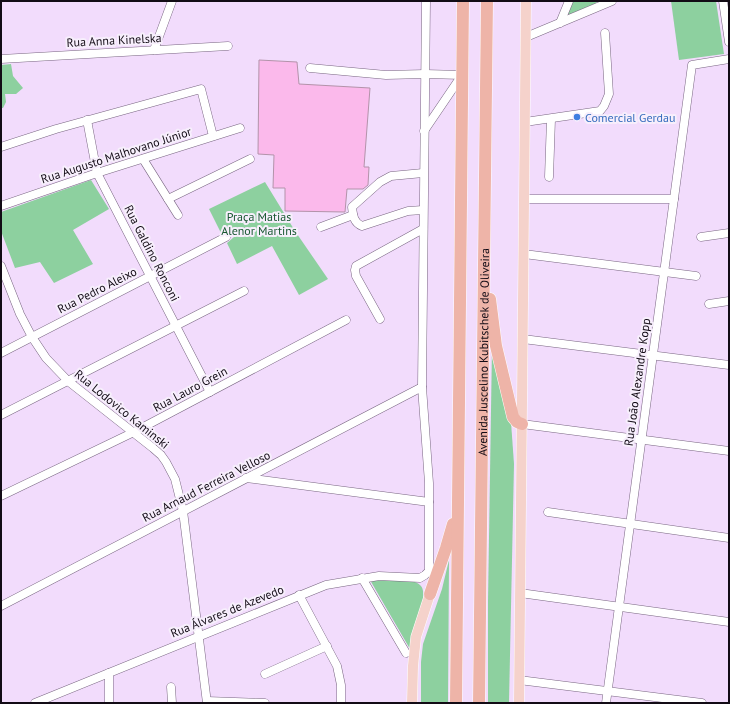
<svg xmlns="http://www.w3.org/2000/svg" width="730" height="704" font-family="'PT Sans',sans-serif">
<rect width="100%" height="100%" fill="#f2dcfc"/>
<g fill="#8dd09f">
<polygon points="572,1 595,1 597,3 566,16"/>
<polygon points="671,1 716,1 724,54 679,60"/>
<polygon points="11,64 13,76 23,88 16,94 5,94 6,102 3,108 1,108 1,65"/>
<polygon points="91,180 109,209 73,230 93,264 54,283 40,262 15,268 1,231 1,212"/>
<path d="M265 182 295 231 328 279 299 295 272 246 237 264 227 243 234 237 233 230C228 228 225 229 221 233L209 209Z"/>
<polygon points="492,347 511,422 514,464 509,703 488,703 488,602"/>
<polygon points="449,560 448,703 421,703 421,662 423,644 442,589"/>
<path d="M397 579C405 580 416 580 421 586 429 595 414 636 410 649L370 580Z"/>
</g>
<polygon fill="#fbb9eb" stroke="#b393aa" points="259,60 297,62 299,84 370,88 364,167 369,167 368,185 363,189 347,189 345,212 285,211 285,188 273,188 274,155 258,154"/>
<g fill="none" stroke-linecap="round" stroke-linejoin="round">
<defs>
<g id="minor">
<polyline points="723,1 729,42"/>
<polyline points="560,23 569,1"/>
<polyline points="526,37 612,1"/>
<polyline points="154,50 172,1"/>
<polyline points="1,59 228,46"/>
<polyline points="310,68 386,75 425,74 462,75"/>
<polyline points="87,120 97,173 210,392"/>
<polyline points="525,122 600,111 604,106 609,94 605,33"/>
<polyline points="424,131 462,75"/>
<polyline points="1,147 56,129 201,89 213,136"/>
<polyline points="143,159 178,215"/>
<polyline points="549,177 551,119"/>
<polyline points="168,199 250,159"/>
<polyline points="524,199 674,199"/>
<polyline points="1,206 97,173 240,128"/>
<path d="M423 210 408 211 362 226C354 223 353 216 352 207L380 182 391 176 423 173"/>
<polyline points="321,227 353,215"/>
<polyline points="701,237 729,233"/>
<polyline points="524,254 696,276"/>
<polyline points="1,266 20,314 32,337 46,358 68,381 153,448 161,455 166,462 175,479 183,511 207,703"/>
<polyline points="709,304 729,301"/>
<polyline points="380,319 356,276 355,270 356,266 423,229"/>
<polyline points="523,339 729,365"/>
<polyline points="1,353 226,237"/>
<polyline points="1,415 244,291"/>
<polyline points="522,424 729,451"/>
<polyline points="246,478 429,502"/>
<polyline points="1,496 134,432 346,320"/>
<polyline points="548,512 729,538"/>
<polyline points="362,578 406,653"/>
<polyline points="520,593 729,622"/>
<polyline points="299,595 337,666 341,685 341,703"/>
<polyline points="1,606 422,387"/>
<polyline points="265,674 327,646"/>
<polyline points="519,680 702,703"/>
<polyline points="171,687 172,703"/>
<polyline points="207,701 265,703"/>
<polyline points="35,703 326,585 379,576 420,578 425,575 429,571 429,483 422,387 426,1"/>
<polyline points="109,703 109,673"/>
<polyline points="606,703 692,65 729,59"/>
</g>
<g id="major">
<polyline points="412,703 413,666 416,637 430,594"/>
<polyline points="519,703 526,1"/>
</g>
<g id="highway">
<polyline points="490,299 496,346 513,417 517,422 522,424"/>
<polyline points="430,594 446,548 453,524"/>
<polyline points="456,703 463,1"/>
<path id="s1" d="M479 703 487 1"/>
</g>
</defs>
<use href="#minor" stroke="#796682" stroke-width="9"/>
<use href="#major" stroke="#fff" stroke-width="11"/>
<use href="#highway" stroke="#fff" stroke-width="13"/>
<use href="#minor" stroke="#fff" stroke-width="8"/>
<use href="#major" stroke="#f5d2cb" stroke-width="10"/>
<use href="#highway" stroke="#eeb4a8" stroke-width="12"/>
</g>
<circle fill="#3f7fe0" stroke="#f7effc" stroke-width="1.5" cx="577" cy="117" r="4"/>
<g text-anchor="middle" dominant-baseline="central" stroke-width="4" stroke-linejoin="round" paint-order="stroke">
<g font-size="12" fill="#120b15" stroke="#f7effc">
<text transform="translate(114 40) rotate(-3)">Rua Anna Kinelska</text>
<text transform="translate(116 155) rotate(-18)">Rua Augusto Malhovano Júnior</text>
<text transform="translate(152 253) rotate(63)">Rua Galdino Ronconi</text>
<text transform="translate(97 290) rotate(-27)">Rua Pedro Aleixo</text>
<text stroke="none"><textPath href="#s1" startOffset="351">Avenida Juscelino Kubitschek de Oliveira</textPath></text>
<text transform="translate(637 382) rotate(-82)">Rua João Alexandre Kopp</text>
<text transform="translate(190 389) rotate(-28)">Rua Lauro Grein</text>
<text transform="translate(122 409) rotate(39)">Rua Lodovico Kaminski</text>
<text transform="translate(206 486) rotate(-27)">Rua Arnaud Ferreira Velloso</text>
<text transform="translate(227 611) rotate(-22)">Rua Álvares de Azevedo</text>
</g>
<g font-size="12" fill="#366cbe" stroke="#f7effc" text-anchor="start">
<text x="585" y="117">Comercial Gerdau</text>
</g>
<g font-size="12" fill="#185831" stroke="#f7effc">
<text x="259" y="216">Praça Matias<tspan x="259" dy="14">Alenor Martins</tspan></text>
</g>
</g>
<rect width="730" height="704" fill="none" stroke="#120b15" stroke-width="4"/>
</svg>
